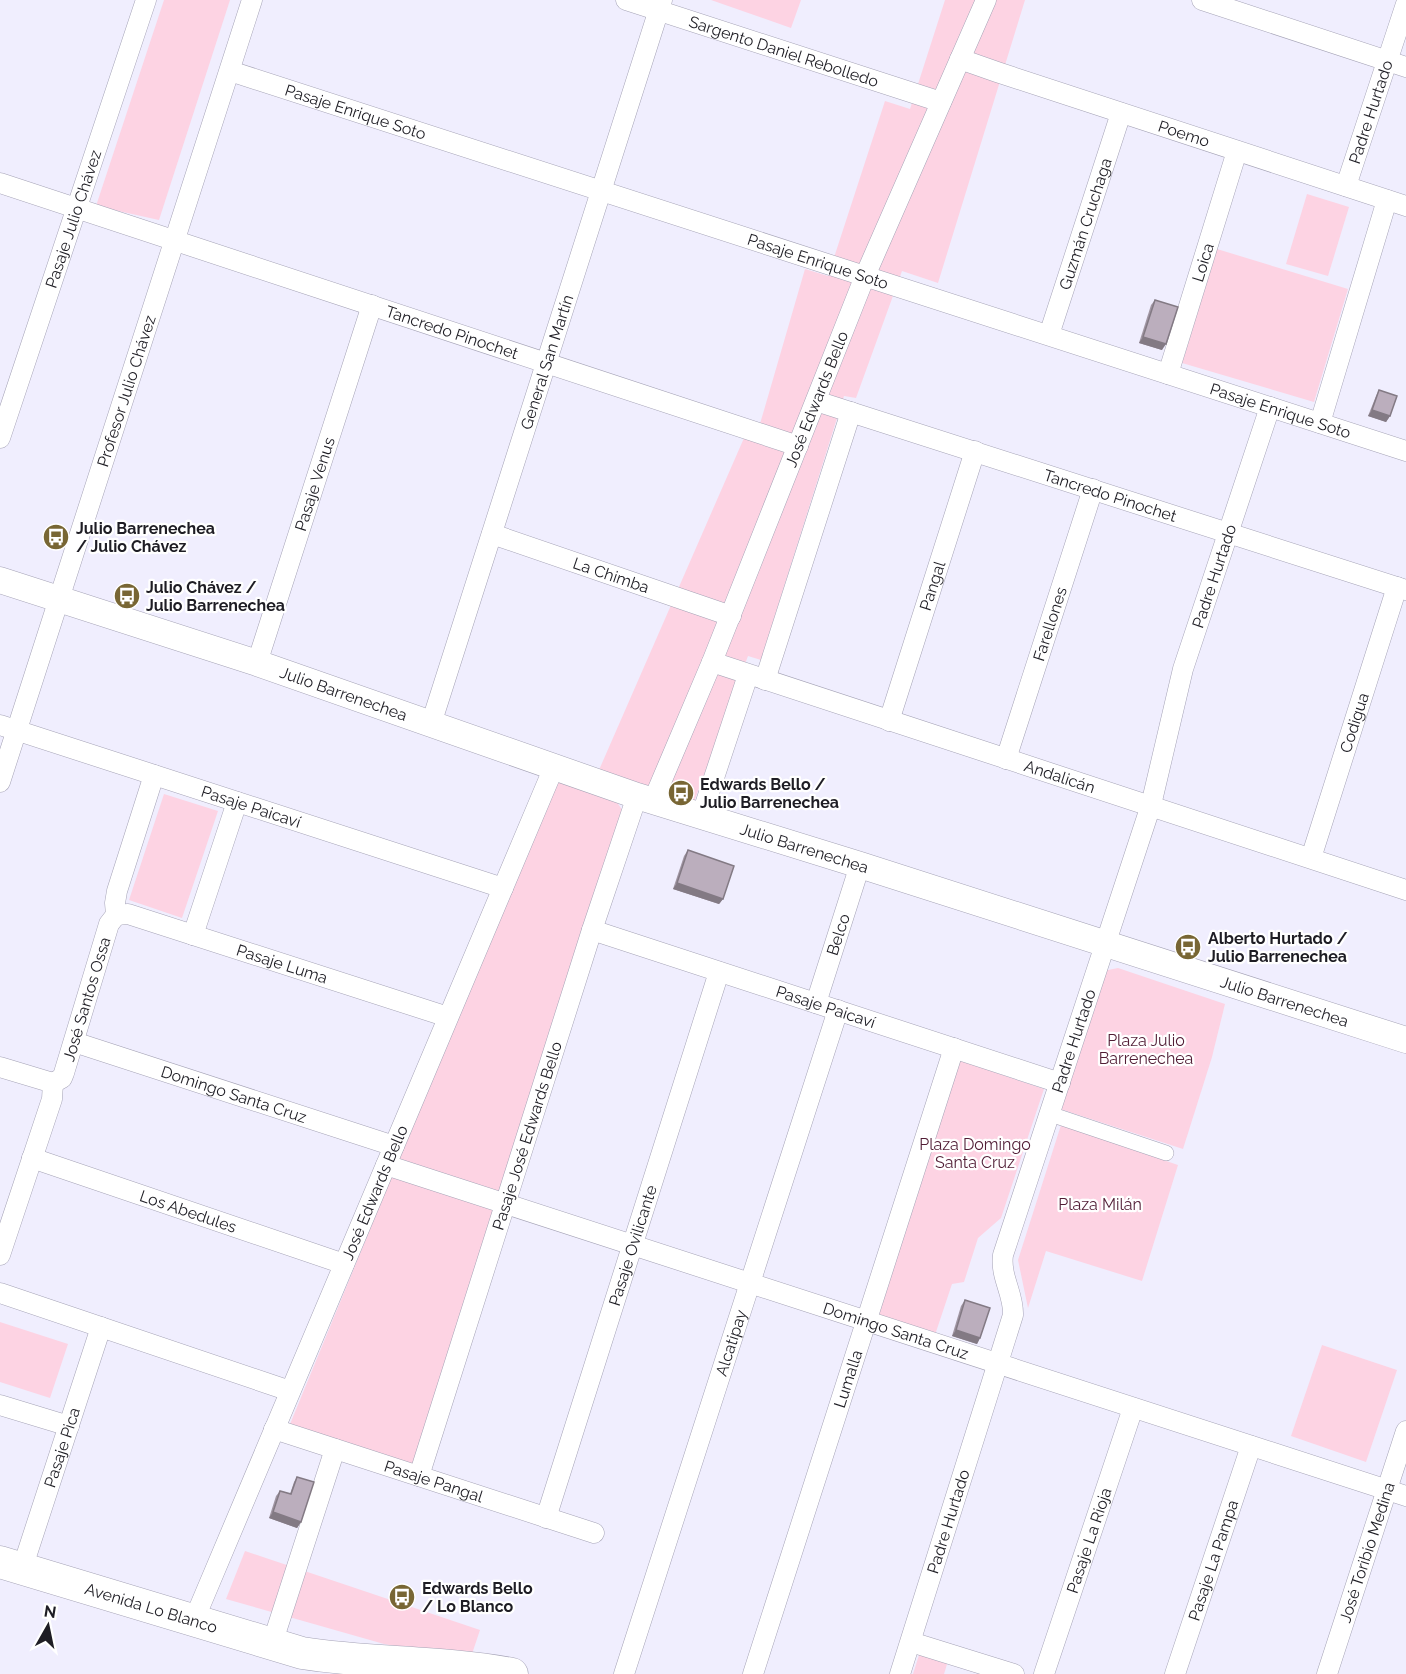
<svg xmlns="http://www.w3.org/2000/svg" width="1406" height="1674" font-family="Raleway,sans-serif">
<rect width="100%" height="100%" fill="#f0eefe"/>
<g fill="#fdd3e3">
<polygon points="164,0 230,0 159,220 96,206"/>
<polygon points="711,0 801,0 791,28"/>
<polygon points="945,0 1025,0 938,283 902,271 856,398 844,396 761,660 748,656 694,802 599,770 744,438 755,441 805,269 828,276 885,101 910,109"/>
<polygon points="1307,194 1349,207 1328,276 1286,264"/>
<polygon points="1217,249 1348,289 1314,402 1182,363"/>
<polygon points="555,779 616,801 623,811 418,1471 288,1429"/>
<polygon points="164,794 218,811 182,918 129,900"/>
<polygon points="1118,968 1225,1004 1212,1057 1183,1149 1060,1109 1103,971"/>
<polygon points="959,1060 1044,1089 1001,1218 978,1238 964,1282 952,1284 935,1335 873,1315"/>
<polygon points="1061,1125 1178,1165 1142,1281 1046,1251 1028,1308 1018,1260"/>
<polygon points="0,1322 68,1344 50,1398 0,1382"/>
<polygon points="1322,1345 1397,1370 1366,1462 1291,1436"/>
<polygon points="245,1551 480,1630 470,1660 384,1644 226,1599"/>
<polygon points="920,1652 948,1661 944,1674 913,1674"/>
</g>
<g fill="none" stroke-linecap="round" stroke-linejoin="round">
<defs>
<polyline id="pedestrian" points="1050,1114 1166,1153"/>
<g id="minor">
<path id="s1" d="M626 0 941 102"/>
<polyline points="1202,0 1406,67"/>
<path id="s2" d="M960 59 997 72 1406 206"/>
<path id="s3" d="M230 71 1406 451"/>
<path id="s4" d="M0 183 798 446"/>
<path id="s5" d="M1346 186 1406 4"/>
<path id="s6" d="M1049 335 1121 113"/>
<path id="s7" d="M1168 374 1237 151"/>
<path id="s8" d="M816 401 1406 590"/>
<polyline points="1320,423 1387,200"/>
<path id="s9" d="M0 438 146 0"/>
<path id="s10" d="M492 534 731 616"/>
<path id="s11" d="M712 662 1406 890"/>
<path id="s12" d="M257 663 372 305"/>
<polyline points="765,680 851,412"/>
<path id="s13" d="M889 721 975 451"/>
<path id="s14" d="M431 724 662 0"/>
<path id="s15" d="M0 725 503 888"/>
<path id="s16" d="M1006 759 1093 489"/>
<path id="s17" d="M0 782 252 0"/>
<path id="s18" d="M653 801 712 662 865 276 986 0"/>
<polyline points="701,817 748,675"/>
<path id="s19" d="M1311 858 1397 587"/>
<path id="s20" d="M116 915 128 914 448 1017"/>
<path id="s21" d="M592 930 1060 1083"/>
<polyline points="193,935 237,802"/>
<path id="s22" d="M816 1003 860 865"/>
<path id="s23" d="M74 1042 394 1146"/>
<polyline points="0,1067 53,1083"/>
<path id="s24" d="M53 1083 62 1078 64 1073 109 924 116 915 115 903 117 891 154 775"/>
<path id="s25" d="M32 1158 344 1264"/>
<path id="s26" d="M386 1165 1406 1496"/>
<polyline points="0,1255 52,1099 53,1083"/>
<polyline points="0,1293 290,1391"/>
<polyline points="0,1405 69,1426"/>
<path id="s27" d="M274 1429 594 1533"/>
<path id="s28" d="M419 1476 592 930 637 796"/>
<path id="s29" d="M546 1518 719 972"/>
<path id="s30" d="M22 1569 101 1327"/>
<path id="s31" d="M194 1620 554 767"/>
<polyline points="911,1642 1014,1674"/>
<polyline points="272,1644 335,1449"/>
<path id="s32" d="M624 1674 838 1010"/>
<path id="s33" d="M753 1674 954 1048"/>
<path id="s34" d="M900 1674 1013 1315C1014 1294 1000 1277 1003 1255L1151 805 1183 669 1270 407"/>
<path id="s35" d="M1044 1674 1133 1408"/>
<path id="s36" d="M1175 1674 1251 1446"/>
<path id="s37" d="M1327 1674 1406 1431"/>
</g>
<g id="tertiary">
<path id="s38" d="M0 580 257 663 637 796 860 865 1406 1040"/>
</g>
<g id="primary">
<path id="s39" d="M0 1562 302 1653C372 1664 442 1661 512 1674"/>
</g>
</defs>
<use href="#pedestrian" stroke="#a5a3b6" stroke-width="16"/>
<use href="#minor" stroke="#a5a3b6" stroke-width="21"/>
<use href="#tertiary" stroke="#a5a3b6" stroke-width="27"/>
<use href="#primary" stroke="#a5a3b6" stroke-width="33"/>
<use href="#pedestrian" stroke="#fff" stroke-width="15"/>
<use href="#minor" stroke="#fff" stroke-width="20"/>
<use href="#tertiary" stroke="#fff" stroke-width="26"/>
<use href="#primary" stroke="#fff" stroke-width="32"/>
</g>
<g fill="#a196a3">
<polygon points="1155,300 1162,350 1139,343 1151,305"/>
<polygon points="1379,390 1390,416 1386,422 1368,416 1376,396"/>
<polygon points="688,850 723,899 719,904 673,889 684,856"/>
<polygon points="965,1300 980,1338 977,1344 952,1336 961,1306"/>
<polygon points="297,1477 301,1522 297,1528 269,1518 276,1496 280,1491 290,1494 294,1482"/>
</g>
<g fill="#837a84">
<polygon points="1143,337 1166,344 1162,350 1139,343"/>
<polygon points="1372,410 1390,416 1386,422 1368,416"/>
<polygon points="677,883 723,899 719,904 673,889"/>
<polygon points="956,1330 980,1338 977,1344 952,1336"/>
<polygon points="273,1512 301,1522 297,1528 269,1518"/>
</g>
<g fill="#bbaebd" stroke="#837a84" stroke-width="1.5">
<polygon points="1155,300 1178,307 1166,344 1143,337"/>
<polygon points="1379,390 1397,396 1390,416 1372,410"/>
<polygon points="688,850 734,866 723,899 677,883"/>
<polygon points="965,1300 990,1308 980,1338 956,1330"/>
<polygon points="297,1477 314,1482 301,1522 273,1512 280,1491 291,1494"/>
</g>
<defs>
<symbol id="bus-disc" viewBox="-11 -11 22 22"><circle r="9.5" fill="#786634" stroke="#fff"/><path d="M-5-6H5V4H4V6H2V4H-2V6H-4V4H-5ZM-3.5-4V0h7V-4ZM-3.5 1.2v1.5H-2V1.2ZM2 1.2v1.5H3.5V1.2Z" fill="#fff"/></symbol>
</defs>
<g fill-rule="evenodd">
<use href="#bus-disc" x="41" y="522" width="30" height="30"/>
<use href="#bus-disc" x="112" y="581" width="30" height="30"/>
<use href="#bus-disc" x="666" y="778" width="30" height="30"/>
<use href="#bus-disc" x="1173" y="932" width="30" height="30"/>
<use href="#bus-disc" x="387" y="1582" width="30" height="30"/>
</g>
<g text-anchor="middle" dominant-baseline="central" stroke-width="4.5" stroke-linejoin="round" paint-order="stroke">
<g font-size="16" fill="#1e1d24" stroke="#fff">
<text stroke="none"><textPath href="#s1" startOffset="166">Sargento Daniel Rebolledo</textPath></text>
<text stroke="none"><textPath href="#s3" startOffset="132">Pasaje Enrique Soto</textPath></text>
<text stroke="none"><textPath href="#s5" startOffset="78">Padre Hurtado</textPath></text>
<text stroke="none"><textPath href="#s2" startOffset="236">Poemo</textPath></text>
<text stroke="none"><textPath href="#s9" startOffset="231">Pasaje Julio Chávez</textPath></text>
<text stroke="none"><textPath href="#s6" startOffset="117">Guzmán Cruchaga</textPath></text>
<text stroke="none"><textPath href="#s3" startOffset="618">Pasaje Enrique Soto</textPath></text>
<text stroke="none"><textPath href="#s7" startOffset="117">Loica</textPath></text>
<text stroke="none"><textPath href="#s4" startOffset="476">Tancredo Pinochet</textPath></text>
<text stroke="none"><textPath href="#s14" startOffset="380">General San Martín</textPath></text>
<text stroke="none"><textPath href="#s17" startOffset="411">Profesor Julio Chávez</textPath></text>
<text stroke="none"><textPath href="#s18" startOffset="434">José Edwards Bello</textPath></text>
<text stroke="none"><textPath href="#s3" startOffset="1104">Pasaje Enrique Soto</textPath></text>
<text stroke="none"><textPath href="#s12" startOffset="188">Pasaje Venus</textPath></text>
<text stroke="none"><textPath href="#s8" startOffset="309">Tancredo Pinochet</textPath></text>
<text stroke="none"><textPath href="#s10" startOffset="126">La Chimba</textPath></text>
<text stroke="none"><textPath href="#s34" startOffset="1149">Padre Hurtado</textPath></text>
<text stroke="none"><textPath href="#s13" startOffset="142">Pangal</textPath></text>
<text stroke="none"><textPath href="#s16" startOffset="142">Farellones</textPath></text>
<text stroke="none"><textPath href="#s38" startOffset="362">Julio Barrenechea</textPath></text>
<text stroke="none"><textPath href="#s19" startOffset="142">Codigua</textPath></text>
<text stroke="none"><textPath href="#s11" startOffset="366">Andalicán</textPath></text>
<text stroke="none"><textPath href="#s15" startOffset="264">Pasaje Paicaví</textPath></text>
<text stroke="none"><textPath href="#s38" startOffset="848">Julio Barrenechea</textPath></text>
<text stroke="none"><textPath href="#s22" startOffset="72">Belco</textPath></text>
<text stroke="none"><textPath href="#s20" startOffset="174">Pasaje Luma</textPath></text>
<text stroke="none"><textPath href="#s24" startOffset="93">José Santos Ossa</textPath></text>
<text stroke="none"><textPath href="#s38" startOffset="1352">Julio Barrenechea</textPath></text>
<text stroke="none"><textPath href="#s21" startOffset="246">Pasaje Paicaví</textPath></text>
<text stroke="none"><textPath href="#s34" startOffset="663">Padre Hurtado</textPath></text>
<text stroke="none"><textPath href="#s23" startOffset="168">Domingo Santa Cruz</textPath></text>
<text stroke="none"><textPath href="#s28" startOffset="357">Pasaje José Edwards Bello</textPath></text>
<text stroke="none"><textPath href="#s31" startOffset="464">José Edwards Bello</textPath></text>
<text stroke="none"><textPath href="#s25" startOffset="165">Los Abedules</textPath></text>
<text stroke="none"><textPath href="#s29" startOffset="286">Pasaje Ovilicante</textPath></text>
<text stroke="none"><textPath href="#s26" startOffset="536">Domingo Santa Cruz</textPath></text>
<text stroke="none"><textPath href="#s32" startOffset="348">Alcatipay</textPath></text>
<text stroke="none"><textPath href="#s33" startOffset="310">Lumalla</textPath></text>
<text stroke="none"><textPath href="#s30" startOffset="128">Pasaje Pica</textPath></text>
<text stroke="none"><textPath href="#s27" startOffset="168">Pasaje Pangal</textPath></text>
<text stroke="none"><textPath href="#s34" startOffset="160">Padre Hurtado</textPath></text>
<text stroke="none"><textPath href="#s35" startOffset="141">Pasaje La Rioja</textPath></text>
<text stroke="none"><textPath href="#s37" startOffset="128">José Toribio Medina</textPath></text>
<text stroke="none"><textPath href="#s36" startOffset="120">Pasaje La Pampa</textPath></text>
<text stroke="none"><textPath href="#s39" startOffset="158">Avenida Lo Blanco</textPath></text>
</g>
<g font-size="16" font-weight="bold" fill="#1e1d24" stroke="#fff" text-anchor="start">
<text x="76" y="528">Julio Barrenechea<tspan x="76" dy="18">/ Julio Chávez</tspan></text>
<text x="146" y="587">Julio Chávez /<tspan x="146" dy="18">Julio Barrenechea</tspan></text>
<text x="700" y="784">Edwards Bello /<tspan x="700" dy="18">Julio Barrenechea</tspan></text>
<text x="1208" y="938">Alberto Hurtado /<tspan x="1208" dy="18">Julio Barrenechea</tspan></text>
<text x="422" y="1588">Edwards Bello<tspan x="422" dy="18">/ Lo Blanco</tspan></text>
</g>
<g font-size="16" fill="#511d35" stroke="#fff">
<text x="1146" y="1040">Plaza Julio<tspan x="1146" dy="18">Barrenechea</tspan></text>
<text x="975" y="1144">Plaza Domingo<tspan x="975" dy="18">Santa Cruz</tspan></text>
<text x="1100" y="1204">Plaza Milán</text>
</g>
</g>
<g transform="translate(48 1626) rotate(9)" stroke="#ffffff" stroke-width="4.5" paint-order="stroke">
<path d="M0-4.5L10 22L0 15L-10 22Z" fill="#1e1d24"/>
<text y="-9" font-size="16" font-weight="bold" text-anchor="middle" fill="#1e1d24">N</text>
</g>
</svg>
